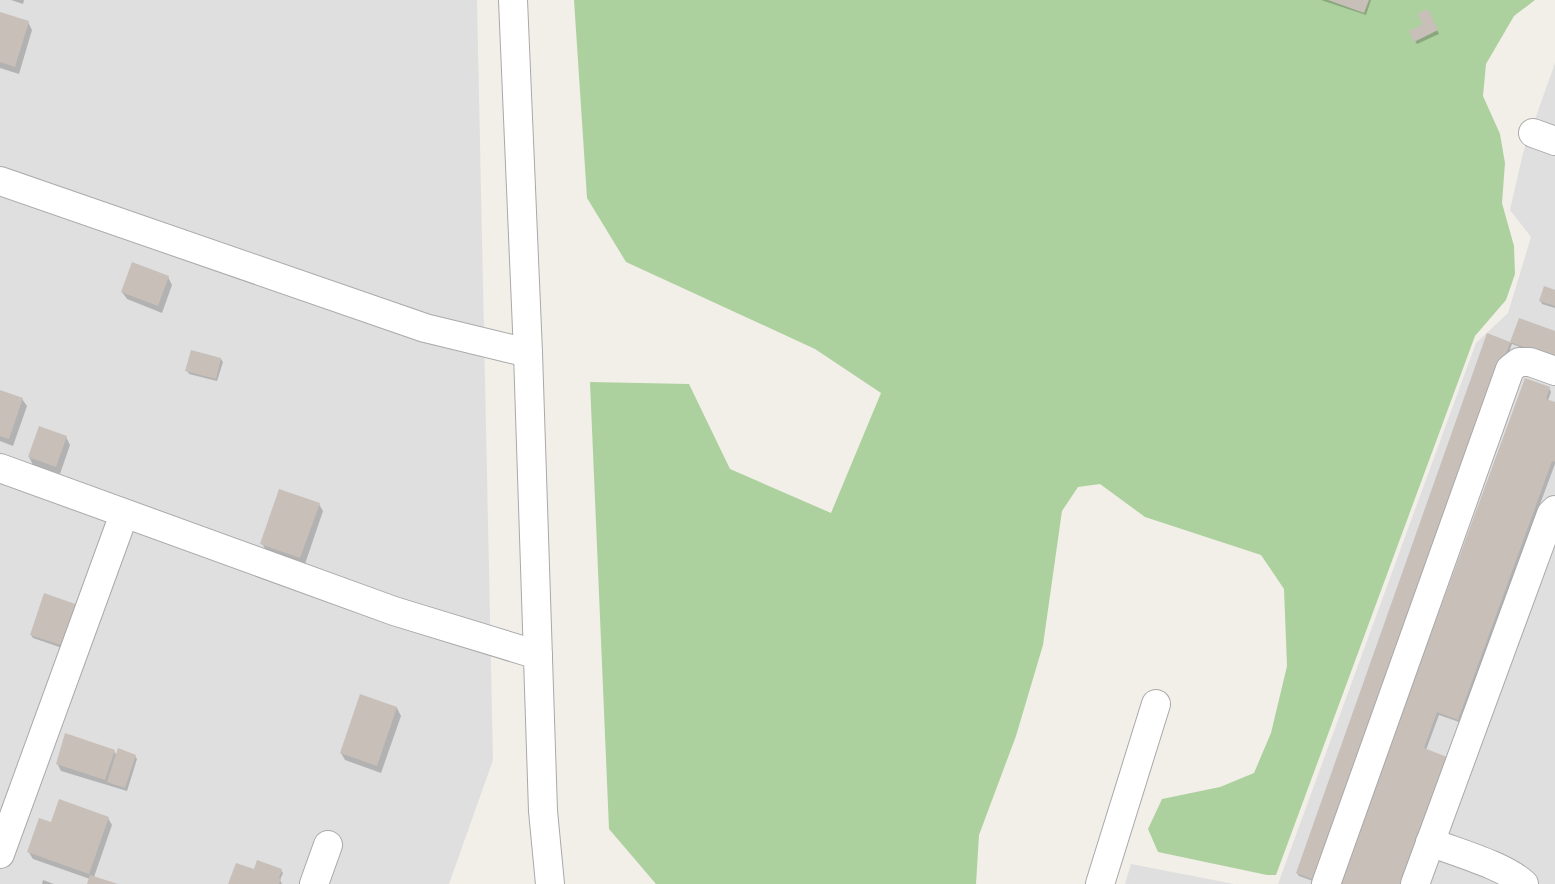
<svg xmlns="http://www.w3.org/2000/svg" width="1555" height="884" font-family="'Source Sans 3',sans-serif">
<rect width="100%" height="100%" fill="#f2efe9"/>
<g fill="#e0dfdf">
<polygon points="0,0 477,0 493,760 449,884 0,884"/>
<polygon points="1555,63 1555,884 1278,884 1476,343 1508,313 1531,237 1510,210 1523,153"/>
<polygon points="1131,864 1234,884 1125,884"/>
</g>
<polygon fill="#add19e" points="574,0 1535,0 1514,16 1486,64 1483,96 1500,134 1505,163 1502,203 1514,246 1515,274 1506,300 1475,336 1276,875 1267,875 1158,852 1148,829 1162,799 1220,787 1254,773 1271,733 1287,666 1284,589 1261,555 1145,517 1100,484 1078,487 1062,511 1043,645 1016,736 979,835 976,884 656,884 609,829 590,382 689,384 730,469 831,513 881,393 815,349 626,262 587,198"/>
<g fill="#0003">
<polygon points="11,0 24,0 23,4"/>
<polygon points="1321,0 1371,0 1366,15"/>
<polygon points="0,14 28,22 32,30 19,74 0,68"/>
<polygon points="1430,14 1439,34 1417,44 1415,41"/>
<polygon points="168,277 172,285 162,313 127,299 122,292"/>
<polygon points="1555,291 1555,308 1542,304 1540,300"/>
<polygon points="1520,320 1555,332 1555,360 1512,344 1321,884 1299,876 1297,873 1488,335 1511,343"/>
<polygon points="221,359 223,362 217,381 189,374 187,370"/>
<polygon points="1549,388 1551,392 1548,401 1555,404 1555,464 1459,722 1439,715 1426,750 1447,758 1449,761 1404,884 1341,884"/>
<polygon points="0,391 22,399 27,406 13,446 0,441"/>
<polygon points="66,437 70,445 60,474 33,465 29,457"/>
<polygon points="319,504 323,511 305,564 266,551 262,543"/>
<polygon points="45,595 68,650 33,638 31,635"/>
<polygon points="361,696 397,708 401,716 381,773 345,760 341,753"/>
<polygon points="114,751 117,756 135,756 137,759 127,791 61,771 57,763"/>
<polygon points="108,818 112,825 94,877 115,884 89,884 90,879 33,859 28,851 52,823"/>
<polygon points="281,870 283,873 280,880 282,884 230,884 255,871"/>
<polygon points="43,880 54,884 42,884"/>
</g>
<g fill="#c7bfb8">
<polygon points="1328,0 1369,0 1364,13"/>
<polygon points="1428,9 1438,30 1414,42 1409,31 1423,24 1417,14"/>
<polygon points="0,12 29,21 15,67 0,62"/>
<polygon points="132,262 169,276 158,306 121,292"/>
<polygon points="1544,286 1555,290 1555,306 1539,301"/>
<polygon points="1519,318 1555,331 1555,358 1510,342 1320,882 1296,873 1487,333 1510,342"/>
<polygon points="191,350 221,358 216,379 185,371"/>
<polygon points="1525,378 1550,387 1546,399 1555,402 1555,462 1552,461 1458,720 1437,712 1424,748 1447,757 1401,884 1339,884"/>
<polygon points="0,390 23,398 9,439 0,436"/>
<polygon points="39,426 67,436 56,467 28,457"/>
<polygon points="279,489 320,503 300,558 260,544"/>
<polygon points="44,593 81,606 67,647 30,635"/>
<polygon points="360,694 397,707 377,766 340,753"/>
<polygon points="65,733 115,750 105,780 56,764"/>
<polygon points="118,748 136,755 125,788 107,782"/>
<polygon points="59,799 109,817 89,874 27,852 39,818 51,822"/>
<polygon points="257,860 282,869 279,878 281,879 279,884 228,884 236,863 254,869"/>
<polygon points="90,875 118,884 87,884"/>
</g>
<g fill="none" stroke-linecap="round" stroke-linejoin="round">
<defs>
<g id="minor">
<polyline points="513,0 528,353 543,811 550,884"/>
<polyline points="1533,133 1555,141"/>
<polyline points="0,181 425,328 528,353"/>
<polyline points="0,468 394,611 538,655"/>
<path d="M1430 842C1458 853 1503 865 1524 884"/>
<polyline points="0,854 124,514"/>
<polyline points="314,884 328,845"/>
<polyline points="1100,884 1156,704"/>
<polyline points="1326,884 1510,369 1519,362 1530,362 1555,371"/>
<polyline points="1415,884 1551,514 1555,510"/>
</g>
</defs>
<use href="#minor" stroke="#a9a9a9" stroke-width="30"/>
<use href="#minor" stroke="#fff" stroke-width="28"/>
</g>
</svg>
